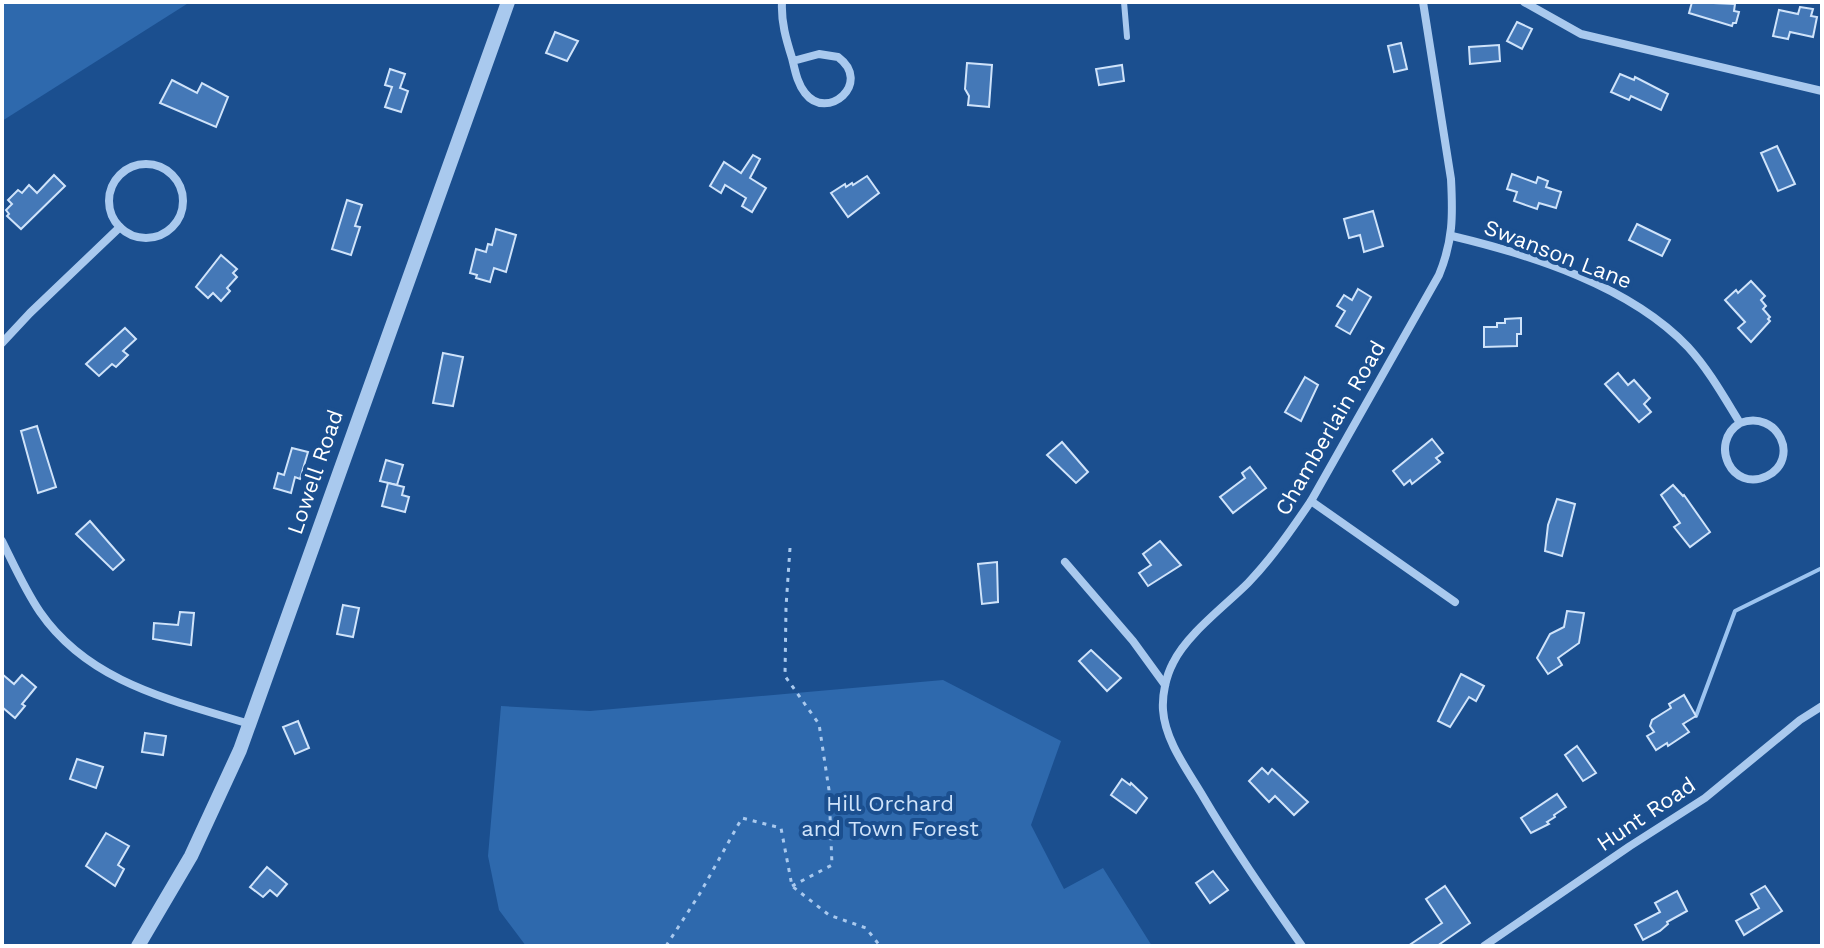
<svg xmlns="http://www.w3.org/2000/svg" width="1824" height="948" font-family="'Work Sans',sans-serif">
<rect width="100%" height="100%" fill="#1b4f8f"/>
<g fill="#2e69ad">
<polygon points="2,2 190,2 2,121"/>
<polygon points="943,680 1061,741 1031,825 1064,889 1103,868 1152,946 526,946 499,910 488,856 501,706 590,711"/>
</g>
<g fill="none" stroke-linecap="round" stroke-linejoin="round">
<polyline stroke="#9cc4f0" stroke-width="4" points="1696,716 1735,611 1822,568"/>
</g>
<g fill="#4478b7" stroke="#cfe3fa" stroke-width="2">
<polygon points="1692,2 1735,4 1734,11 1739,12 1736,23 1733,23 1732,26 1689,13"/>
<polygon points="1800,7 1813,9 1811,16 1817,17 1813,37 1790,32 1788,39 1773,36 1779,10 1798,14"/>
<polygon points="1517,22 1532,29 1522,49 1507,41"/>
<polygon points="555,32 578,41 567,61 546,53"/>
<polygon points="1401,43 1407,69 1394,72 1388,46"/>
<polygon points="1499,45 1500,61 1470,64 1469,47"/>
<polygon points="967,63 992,65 989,107 968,105 969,96 965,89"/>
<polygon points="1122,65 1124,81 1099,85 1096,69"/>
<polygon points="390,69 405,74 400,88 408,91 401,112 385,107 392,87 385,85"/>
<polygon points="1620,74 1634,80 1635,77 1668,94 1661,110 1631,96 1629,100 1611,92"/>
<polygon points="172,80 197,93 202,83 228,97 216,127 160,103"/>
<polygon points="1777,146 1795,184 1778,191 1761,153"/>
<polygon points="753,155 760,159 750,178 766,188 752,212 742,206 746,198 725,185 721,193 710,186 724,162 741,173"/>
<polygon points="1512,174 1536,183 1538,177 1548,181 1546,187 1561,192 1556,208 1539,203 1537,209 1514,201 1517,192 1507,189"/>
<polygon points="54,175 65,186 21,229 7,216 9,214 6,210 12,204 8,200 18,190 22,193 29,185 37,193"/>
<polygon points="867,176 879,193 848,217 831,193 845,184 846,187 852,183 853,185"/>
<polygon points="347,200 362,205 355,226 360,227 351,255 332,249"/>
<polygon points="1373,211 1383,246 1364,252 1360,235 1349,238 1344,219"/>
<polygon points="1637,224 1670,240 1662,256 1629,240"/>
<polygon points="496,229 516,235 506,272 494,268 490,282 476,278 477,275 470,273 476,249 486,252 488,244 492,245"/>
<polygon points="221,255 237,269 233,273 237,277 227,288 230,291 221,301 213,293 208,298 196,287"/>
<polygon points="1751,281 1765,296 1761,300 1766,306 1763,309 1770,317 1768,319 1770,321 1751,342 1738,328 1745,322 1725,300 1736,290 1738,293"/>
<polygon points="1358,289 1371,297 1350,334 1336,326 1345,311 1337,306 1344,295 1352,300"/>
<polygon points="1521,318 1521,334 1517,334 1517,346 1484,347 1484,327 1497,327 1497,323 1505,323 1505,319"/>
<polygon points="125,328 136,339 123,351 128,355 116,367 112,364 99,376 86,364"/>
<polygon points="443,353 463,357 453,406 433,403"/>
<polygon points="1618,373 1628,385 1634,380 1650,398 1644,404 1651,412 1639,422 1605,384"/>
<polygon points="1305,377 1318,385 1301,421 1285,412"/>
<polygon points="37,426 56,487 38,493 21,431"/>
<polygon points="1432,439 1443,453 1436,458 1440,462 1412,484 1410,480 1404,485 1393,471"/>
<polygon points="1062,442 1088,472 1076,483 1047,455"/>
<polygon points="292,448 308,452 300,479 295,477 291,493 274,488 278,473 284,475"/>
<polygon points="386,460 403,465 397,485 380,481"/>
<polygon points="1250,467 1266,488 1233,513 1220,497 1245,478 1242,473"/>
<polygon points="388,483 404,487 402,495 409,497 405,512 382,506"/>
<polygon points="1673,485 1683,496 1684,495 1710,532 1690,547 1674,527 1680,523 1661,495"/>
<polygon points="1557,499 1575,504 1562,556 1545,551 1548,525"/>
<polygon points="90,521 124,560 113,570 76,534"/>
<polygon points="1160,541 1181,565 1148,586 1139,573 1151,565 1143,554"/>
<polygon points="997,562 998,602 982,604 978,564"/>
<polygon points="343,605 359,608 353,637 337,634"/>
<polygon points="1567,611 1584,613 1579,643 1558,658 1562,665 1548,674 1537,658 1550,634 1564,627"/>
<polygon points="180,612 194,613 191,645 153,639 154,623 178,625"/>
<polygon points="1091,650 1121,678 1107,691 1079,661"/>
<polygon points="2,674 14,684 22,675 36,687 22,704 25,706 15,718 2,707"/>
<polygon points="1461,674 1484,686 1476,701 1469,697 1450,727 1438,721"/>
<polygon points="1684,695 1696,716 1683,724 1689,732 1668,746 1667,743 1656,750 1647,736 1654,732 1650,726 1652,720 1671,708 1669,704"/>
<polygon points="298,721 309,748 295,754 283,727"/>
<polygon points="145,733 166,736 163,755 142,752"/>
<polygon points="1577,746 1596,773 1583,781 1565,755"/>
<polygon points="77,759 103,767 96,788 70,779"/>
<polygon points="1262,768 1268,774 1272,769 1308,802 1294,815 1275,796 1269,802 1249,781"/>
<polygon points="1122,779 1130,785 1131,783 1147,798 1136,813 1111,795"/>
<polygon points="1557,794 1566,807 1554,815 1555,817 1547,822 1549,824 1531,833 1521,818"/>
<polygon points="106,833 129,846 118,865 124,869 115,886 86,866"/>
<polygon points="267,867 287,884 277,896 270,890 263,897 250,887"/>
<polygon points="1213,871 1228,890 1210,903 1196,883"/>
<polygon points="1445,886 1470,923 1437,946 1408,946 1442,923 1426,899"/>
<polygon points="1765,886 1782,911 1744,935 1736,921 1759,908 1751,894"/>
<polygon points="1677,891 1687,911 1667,922 1668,924 1660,931 1643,940 1635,925 1660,912 1655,903"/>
</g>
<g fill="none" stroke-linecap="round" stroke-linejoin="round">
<g stroke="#a9c9ee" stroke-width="3" stroke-dasharray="4 6" stroke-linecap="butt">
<polyline points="790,548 786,607 785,676 819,724 829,790 832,865 792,886"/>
<polyline points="666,946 699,895 742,818 781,828 792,886 829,915 866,928 880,946"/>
</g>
<polyline stroke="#a9c9ee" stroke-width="6" points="1124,2 1127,37"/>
<g stroke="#a9c9ee" stroke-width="8">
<path d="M782 2C781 22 786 39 792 58 795 70 797 83 805 93 827 122 873 83 838 57L819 54 793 61"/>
<polyline points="1524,2 1581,34 1822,91"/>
<circle cx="146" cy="201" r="37"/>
<path d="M1452 236C1532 255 1630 286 1688 347 1709 370 1724 397 1740 423 1708 443 1732 493 1767 476 1801 459 1778 409 1740 423"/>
<polyline points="2,343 30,313 120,227"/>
<polyline points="1311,501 1455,602"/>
<path d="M2 541C14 565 25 590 40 612 89 683 172 700 249 724"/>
<polyline points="1065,562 1133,641 1165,685"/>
<path d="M1302 946C1267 896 1232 846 1201 793 1186 768 1165 740 1163 710 1162 695 1166 676 1173 663 1187 634 1225 606 1248 583 1272 558 1292 529 1311 501L1439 275C1453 241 1453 216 1451 179L1423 2"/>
<polyline points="1484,946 1630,846 1705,798 1800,720 1822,706"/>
</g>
<polyline stroke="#a9c9ee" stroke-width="14" points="138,946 191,856 240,750 508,2"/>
</g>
<g text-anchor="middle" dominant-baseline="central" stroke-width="8" stroke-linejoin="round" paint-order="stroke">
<g font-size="22" fill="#fff" stroke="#1b4f8f">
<text transform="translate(1558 254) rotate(21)">Swanson Lane</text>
<text transform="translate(1330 428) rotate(-60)">Chamberlain Road</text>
<text transform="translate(315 472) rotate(-71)">Lowell Road</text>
<text transform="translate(1646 814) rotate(-34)">Hunt Road</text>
</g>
<g font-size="22" fill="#cfe3fa" stroke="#1b4f8f">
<text x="890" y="803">Hill Orchard<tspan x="890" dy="25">and Town Forest</tspan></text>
</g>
</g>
<rect width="1824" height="948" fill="none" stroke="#ffffff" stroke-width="8"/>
</svg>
